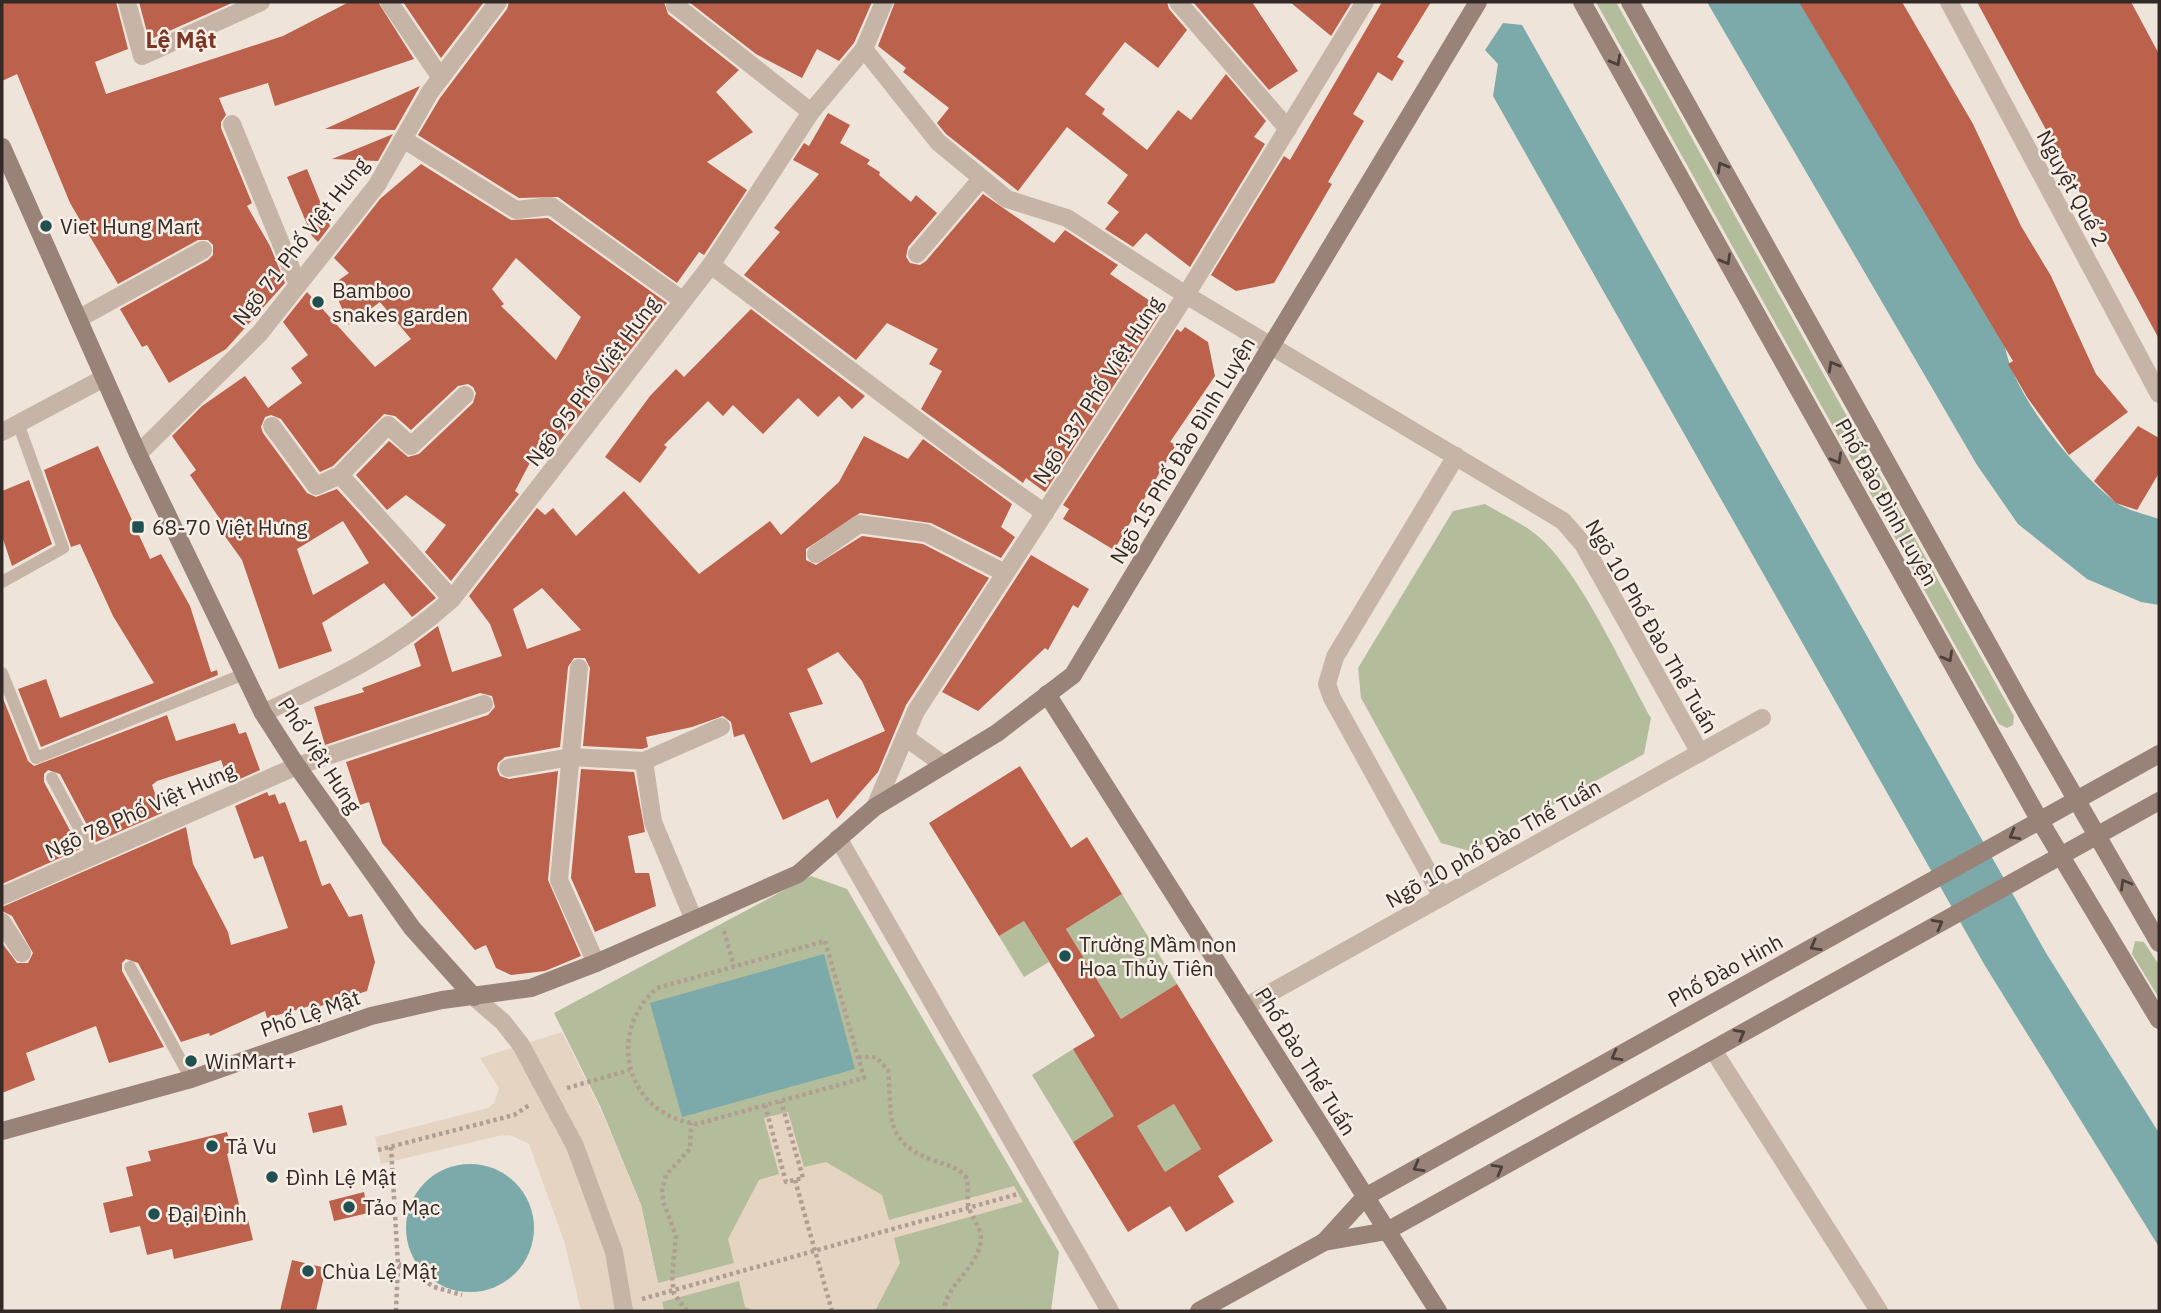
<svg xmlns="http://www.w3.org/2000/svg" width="2161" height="1313" font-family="'IBM Plex Sans',sans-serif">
<rect width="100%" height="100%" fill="#efe4da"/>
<g fill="#b3bd9c">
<polygon points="1596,2 1616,2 2014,716 2013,725 2007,728 1999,724"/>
<path d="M1485 504C1503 515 1525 524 1540 538 1581 574 1623 668 1651 718L1644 754 1470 851 1441 843 1361 698 1358 668 1453 511Z"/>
<polygon points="811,876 847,889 1059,1252 1051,1311 664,1311 641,1205 601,1108 554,1013"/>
<polygon points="1122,894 1177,984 1121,1019 1066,929"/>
<polygon points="1024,921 1049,962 1024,977 999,936"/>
<polygon points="2135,941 2144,942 2159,965 2159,998 2132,954"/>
<polygon points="1073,1049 1120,1113 1073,1142 1032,1075"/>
<polygon points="1174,1104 1201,1149 1165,1172 1137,1126"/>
</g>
<polygon fill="#e6d4c3" points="562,1032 600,1108 641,1205 658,1283 734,1263 728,1239 759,1180 779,1174 764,1118 788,1112 804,1167 826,1162 882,1195 889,1220 1014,1186 1023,1202 894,1238 900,1263 875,1311 754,1311 745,1307 739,1281 662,1302 664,1311 581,1311 564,1241 529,1144 510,1135 498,1136 381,1164 375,1137 488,1108 494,1103 499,1088 480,1058"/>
<g fill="#7ca9a9">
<path d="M1707 2H1800L2005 347C2014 396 2075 470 2114 501 2125 510 2145 514 2159 519V605L2141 602 2087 579 2018 524 1977 465Z"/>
<polygon points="1503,23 1522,25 2046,953 2159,1133 2159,1247 1984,964 1493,96 1498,64 1485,50"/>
<polygon points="824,954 855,1069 682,1117 650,1003"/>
<circle cx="470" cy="1228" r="64"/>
</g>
<g fill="#bb614c" fill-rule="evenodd">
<polygon points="2,2 116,2 128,49 95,62 106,94 283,36 349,2 378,2 414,59 275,106 268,83 219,98 226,115 221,122 221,128 252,203 247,206 270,246 285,283 226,349 169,383 147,345 142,347 120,309 208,260 213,255 213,245 208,240 198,240 118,284 70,203 17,74 2,81"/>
<polygon points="139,2 234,2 149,40"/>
<polygon points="403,2 484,2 441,58"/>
<polygon points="509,2 664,2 668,14 739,70 716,92 753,132 707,162 747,190 704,255 699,252 677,283 558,197 519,198 418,135 440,98 507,9"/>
<polygon points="689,2 872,2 854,43 839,61 817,49 802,78 756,54"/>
<polygon points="895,2 1167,2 1169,9 1187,30 1158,68 1125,42 1085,94 1105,109 1102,114 1147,150 1178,110 1191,120 1226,74 1266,121 1254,137 1265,144 1190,267 1146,233 1133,247 1105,229 1119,212 1107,203 1128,175 1067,127 1018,191 946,134 937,123 949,108 903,72 906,68 878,46"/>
<polygon points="1193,2 1252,2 1298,71 1269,90"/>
<polygon points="1290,2 1352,2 1331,36"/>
<polygon points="1382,2 1431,2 1397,57 1404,61 1392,81 1378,72 1353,114 1364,121 1328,182 1332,184 1274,283 1236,291 1211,275 1284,156 1290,160"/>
<polygon points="1799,2 1902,2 1973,124 2021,226 2051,276 2096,374 2128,412 2069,455 2027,397 2008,364 2013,361"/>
<polygon points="1977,2 2131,2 2159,54 2159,339"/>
<polygon points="420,86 395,130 325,129"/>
<polygon points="828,113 850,125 840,143 870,160 867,164 880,172 879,175 911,202 916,195 937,213 908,247 906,257 910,263 920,265 926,261 983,194 1054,243 1065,230 1118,265 1110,274 1153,303 1151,307 1160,314 1045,492 1026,478 1023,483 921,409 942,371 929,364 938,349 887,323 856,360 744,275 780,232 774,228 819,174 793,160 804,143 809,146"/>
<polygon points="393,134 378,161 332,159"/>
<path d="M421 164 511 220 548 218 667 303 545 460 534 455 515 491 519 494 451 581 425 552 446 525 406 495 387 510 356 475 389 441 408 457 419 454 473 403 476 393 473 387 468 384 458 386 411 430 395 416 384 414 333 466 320 472 281 419 271 415 265 417 261 427 263 433 307 493 316 497 337 489 436 598 412 617 384 583 322 623 332 651 279 669 242 560 217 525 222 522 190 475 196 470 172 436 202 406 245 376 268 408 302 383 291 368 308 355 283 322 307 292 375 367 411 339 380 302 349 325 332 285 349 273 334 258 380 199ZM516 258 581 317 556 360 501 306 504 304 492 289ZM343 521 369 563 313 595 297 549Z"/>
<polygon points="307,169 330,226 318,242 312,236 287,177"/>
<polygon points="751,309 865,396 852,409 839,396 818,417 798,398 763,434 733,405 723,416 708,401 664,445 667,447 640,483 605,457 650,396 676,369 684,377"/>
<polygon points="1185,327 1208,342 1215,376 1170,442 1176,445 1114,550 1063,519 1069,509 1063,505 1177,329 1181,332"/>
<polygon points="2138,426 2159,438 2159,473 2137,510 2116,503 2094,481"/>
<path d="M864 436 908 459 923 439 1012 504 1001 527 1015 537 1001 558 931 523 860 513 806 549V560L816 565 862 536 923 544 989 578 906 705 878 772 837 819 828 799 783 820 744 734 734 737 731 722 723 716 692 727 646 737 648 747 642 749 583 746 590 668 585 658H574L568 667 560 747 505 757 498 763 497 769 500 776 509 779 558 771 548 880 581 956 545 971 511 975 496 968 486 945 475 950 382 843 369 802 360 805 346 762 488 715 495 707 492 696 480 693 325 745 314 707 364 692 362 688 421 666 414 644 438 626 452 672 502 656 490 624 469 596 537 508 545 515 553 508 576 536 624 491 699 574 770 521 781 535 839 482ZM542 588 581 630 527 649 513 609ZM838 652 862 681 885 731 811 763 789 713 823 704 807 669Z"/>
<polygon points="98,446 150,559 161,554 190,606 211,672 217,670 218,675 41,747 18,689 46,679 60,718 154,683 113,616 80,544 71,547 44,470"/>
<polygon points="29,480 52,544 12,566 2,536 2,491"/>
<polygon points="1031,555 1089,589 1078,608 1073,605 1048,650 1045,648 978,711 942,692"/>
<polygon points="2,696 28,761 34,766 167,715 176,741 235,723 239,734 246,732 260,770 229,784 221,760 157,781 152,785 162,813 96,842 60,774 48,770 44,774 44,782 80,849 2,884"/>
<path d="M1020 766 1071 848 1087 837 1122 894 1066 929 1121 1019 1177 984 1273 1141 1218 1176 1234 1202 1186 1232 1170 1206 1128 1232 1073 1142 1114 1116 1073 1049 1095 1036 1024 921 999 936 929 823ZM1174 1104 1201 1149 1165 1172 1137 1126Z"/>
<polygon points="581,769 634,772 645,832 628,836 635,873 649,873 656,906 595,932 571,878"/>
<polygon points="267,792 269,796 275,794 279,804 285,802 300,842 306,840 322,886 330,883 349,917 362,914 375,962 367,991 311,1009 310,1006 267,1018 265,1011 210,1036 209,1033 181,1042 138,963 126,959 122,963 122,971 164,1047 109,1063 96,1026 26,1053 35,1080 2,1093 2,943 17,963 28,963 33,953 12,916 2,911 2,907 186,827 193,864 228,932 231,945 288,928 263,856 254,859 235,806"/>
<polygon points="342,1105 347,1125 313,1133 308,1113"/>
<polygon points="227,1132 232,1152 227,1154 243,1221 248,1220 253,1240 174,1259 172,1249 147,1255 140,1226 110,1233 103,1203 133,1196 126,1167 151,1161 148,1151"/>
<polygon points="364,1192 368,1213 334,1221 329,1201"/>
<polygon points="292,1260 326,1268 316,1311 280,1311"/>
</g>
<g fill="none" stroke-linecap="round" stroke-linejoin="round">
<g stroke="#b19e92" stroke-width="4.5" stroke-dasharray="3.5 3.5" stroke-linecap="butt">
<polyline points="724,931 734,966"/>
<path d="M825 941 864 1078 697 1124C626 1115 605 1033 657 988Z"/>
<path d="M858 1057H876L888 1070C893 1114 881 1140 932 1160 945 1165 957 1166 966 1177 969 1187 967 1195 968 1204 971 1220 984 1227 980 1245 975 1270 946 1285 944 1311"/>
<polyline points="567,1088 630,1070"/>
<polyline points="765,1105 786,1182 803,1178 781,1101"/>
<polyline points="391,1147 398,1264 396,1311"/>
<polyline points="378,1150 514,1115 531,1104"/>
<polyline points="795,1180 832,1311"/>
<polyline points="399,1264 434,1287 462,1295"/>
<polyline points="642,1299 1018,1194"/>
<polyline points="687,1311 674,1294 672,1277 676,1236 663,1201 662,1188 666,1175 690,1149 691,1123"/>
</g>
<g stroke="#c6b4a7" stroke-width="12">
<polyline points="2,582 63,548 18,423"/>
<polyline points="2,673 36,758 244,674"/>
<polyline points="52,778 93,854"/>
<polyline points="130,967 191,1079"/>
</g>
<g stroke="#c6b4a7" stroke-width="18">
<polyline points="127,2 142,56 261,2"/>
<polyline points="389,2 441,78"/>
<polyline points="677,2 675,5 811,112"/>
<polyline points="1178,2 1288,129"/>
<polyline points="1949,2 2159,394"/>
<polyline points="864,49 938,142 1007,199 1067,218 1186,295 1563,521 1583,544 1700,753"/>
<polyline points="232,124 298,285"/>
<polyline points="403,139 516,210 551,206 682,300"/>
<polyline points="917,254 981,179"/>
<polyline points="711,265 975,464 1045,513"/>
<polyline points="78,319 203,250"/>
<polyline points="272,426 316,486 340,475 388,425 411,446 465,395"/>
<polyline points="2,432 104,378"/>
<polyline points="138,454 260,333 298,285 377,185 430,92 498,2"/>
<polyline points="340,475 452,599"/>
<polyline points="816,554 859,524 926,533 1005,573"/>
<polyline points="579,668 559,880 596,963"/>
<path d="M263 713C334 680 393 652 452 599L711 265 811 112 864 49 884 2"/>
<polyline points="905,737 944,765"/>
<polyline points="508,768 571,757 644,761"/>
<polyline points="875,807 916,711 1186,295 1365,2"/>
<polyline points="838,838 1110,1311"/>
<polyline points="2,896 297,766 484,704"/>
<polyline points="1442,897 1332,698 1327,684 1335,657 1456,456"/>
<polyline points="694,920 653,822 644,761 721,727"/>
<polyline points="2,922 22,953"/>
<polyline points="474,997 503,1022 521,1045 575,1146 614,1252 624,1311"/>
<polyline points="1245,1007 1762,718"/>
<polyline points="1713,1050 1879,1311"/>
</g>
<g stroke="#998379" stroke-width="18">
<polyline points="1582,2 2040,821 2159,1020"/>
<polyline points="1630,2 2031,721 2159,943"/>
<polyline points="2,147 138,454 263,713 297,766 412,928 474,997"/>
<polyline points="1047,694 1438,1311"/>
<polyline points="2,1131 191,1079 371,1016 442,1000 531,988 596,963 798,874 875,807 997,733 1073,675 1478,2"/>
<polyline points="1324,1242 1365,1197 2159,754"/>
<polyline points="1199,1311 1324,1242 1387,1231 2159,801"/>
</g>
</g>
<defs><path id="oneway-chevron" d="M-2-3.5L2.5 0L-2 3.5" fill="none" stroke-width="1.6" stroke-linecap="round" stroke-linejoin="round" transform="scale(1.75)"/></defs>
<g stroke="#4c403c">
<use href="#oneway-chevron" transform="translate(1616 61) rotate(61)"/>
<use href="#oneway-chevron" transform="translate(1722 167) rotate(-119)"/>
<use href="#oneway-chevron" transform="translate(1726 260) rotate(61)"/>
<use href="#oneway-chevron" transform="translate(1833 366) rotate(-119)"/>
<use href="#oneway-chevron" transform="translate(1837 459) rotate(61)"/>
<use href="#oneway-chevron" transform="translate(1948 657) rotate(61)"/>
<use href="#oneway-chevron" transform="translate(2014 835) rotate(151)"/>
<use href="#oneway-chevron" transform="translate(2125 884) rotate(-120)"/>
<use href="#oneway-chevron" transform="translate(1938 924) rotate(-29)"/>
<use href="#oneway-chevron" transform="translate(1815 946) rotate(151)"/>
<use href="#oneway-chevron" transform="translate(1740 1034) rotate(-29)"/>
<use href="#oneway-chevron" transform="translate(1616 1056) rotate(151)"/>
<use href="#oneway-chevron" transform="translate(1418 1167) rotate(151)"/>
<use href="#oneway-chevron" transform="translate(1498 1169) rotate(-29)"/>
</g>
<g fill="#205051" stroke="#f7eee6" stroke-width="2.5">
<circle cx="46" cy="226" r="7"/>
<circle cx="318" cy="302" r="7"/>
<rect x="131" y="520" width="14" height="14" rx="3.5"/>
<circle cx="1065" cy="956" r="7"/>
<circle cx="191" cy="1061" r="7"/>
<circle cx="212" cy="1146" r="7"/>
<circle cx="272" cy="1177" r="7"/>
<circle cx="349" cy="1207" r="7"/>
<circle cx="154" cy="1214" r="7"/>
<circle cx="308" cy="1271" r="7"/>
</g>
<g text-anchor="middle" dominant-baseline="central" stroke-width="5" stroke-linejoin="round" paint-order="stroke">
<g font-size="21" fill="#332a27" stroke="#f7eee6">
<text transform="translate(2073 188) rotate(62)">Nguyệt Quế 2</text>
<text transform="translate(300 241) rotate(-52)">Ngõ 71 Phố Việt Hưng</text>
<text transform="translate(592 381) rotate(-53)">Ngõ 95 Phố Việt Hưng</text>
<text transform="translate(1097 390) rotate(-57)">Ngõ 137 Phố Việt Hưng</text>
<text transform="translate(1182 450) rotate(-59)">Ngõ 15 Phố Đào Đình Luyện</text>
<text transform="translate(1887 502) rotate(61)">Phố Đào Đình Luyện</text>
<text transform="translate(1652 626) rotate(60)">Ngõ 10 Phố Đào Thế Tuấn</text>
<text transform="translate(320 755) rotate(57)">Phố Việt Hưng</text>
<text transform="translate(140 810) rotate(-24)">Ngõ 78 Phố Việt Hưng</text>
<text transform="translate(1493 843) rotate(-29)">Ngõ 10 phố Đào Thế Tuấn</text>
<text transform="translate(1725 970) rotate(-29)">Phố Đào Hinh</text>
<text transform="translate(310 1013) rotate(-19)">Phố Lệ Mật</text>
<text transform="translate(1306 1061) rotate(58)">Phố Đào Thế Tuấn</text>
</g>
<g font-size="21" fill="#332a27" stroke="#f7eee6" text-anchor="start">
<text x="60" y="226">Viet Hung Mart</text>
<text x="332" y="290">Bamboo<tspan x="332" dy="24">snakes garden</tspan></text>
<text x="152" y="527">68-70 Việt Hưng</text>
<text x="1079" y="944">Trường Mầm non<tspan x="1079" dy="24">Hoa Thủy Tiên</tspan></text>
<text x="205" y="1061">WinMart+</text>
<text x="226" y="1146">Tả Vu</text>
<text x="286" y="1177">Đình Lệ Mật</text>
<text x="363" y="1207">Tảo Mạc</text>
<text x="168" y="1214">Đại Đình</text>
<text x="322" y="1271">Chùa Lệ Mật</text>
</g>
<g font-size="23" font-weight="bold" fill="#7b3627" stroke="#f7eee6">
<text x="181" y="39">Lệ Mật</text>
</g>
</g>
<rect width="2161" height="1313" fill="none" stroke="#332a27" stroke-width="7"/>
</svg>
